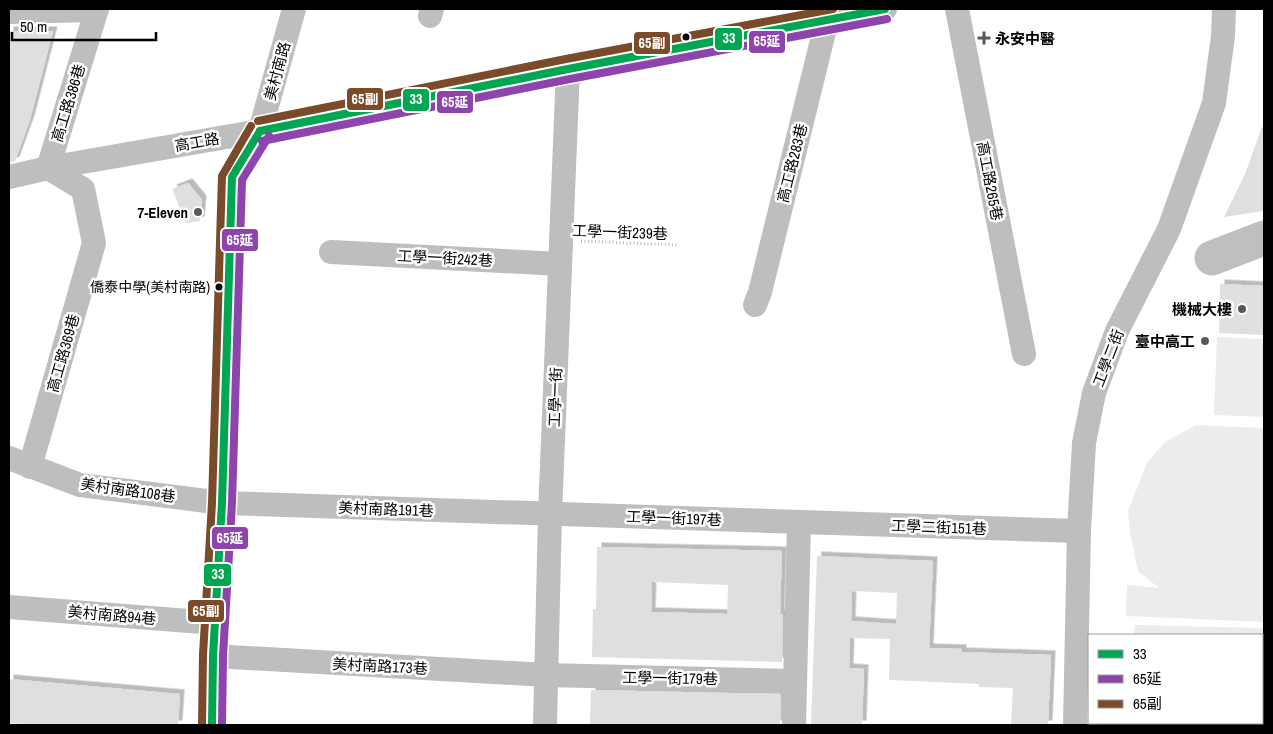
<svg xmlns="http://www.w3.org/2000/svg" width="1273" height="734" font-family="'Archivo Narrow','Noto Sans TC',sans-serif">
<defs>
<filter id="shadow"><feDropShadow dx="4.5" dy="-4.5" stdDeviation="0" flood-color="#0004"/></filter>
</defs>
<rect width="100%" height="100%" fill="#fff"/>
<g fill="#ececec">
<polygon points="1217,337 1264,339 1264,417 1214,415"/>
<polygon points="1196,425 1264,428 1264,622 1126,616 1127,585 1159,588 1138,571 1130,533 1128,511 1147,463 1165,442"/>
<polygon points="1135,625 1264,628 1264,674 1262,674 1262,635 1134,635"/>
</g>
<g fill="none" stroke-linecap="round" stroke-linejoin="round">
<polyline stroke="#bfbfbf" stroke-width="35" points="1212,258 1264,238"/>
</g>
<g fill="#dfdfdf" fill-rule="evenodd" filter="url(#shadow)">
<polygon points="9,31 53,31 30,120 15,161 9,163"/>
<polygon points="1262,127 1264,127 1264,211 1224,217 1245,174"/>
<polygon points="188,183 202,200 200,221 186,223 172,189"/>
<polygon points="1220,284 1264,286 1264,335 1219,333"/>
<path d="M597 547 782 551 780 614H783L782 662 592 657 593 609H596ZM652 582 728 585 727 614 651 612Z"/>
<path d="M817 556 933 561 929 648 962 649V652L1051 655 1048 725H1011L1013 688 979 687V684L889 680 890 639 850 638 849 668 864 669 862 725H811ZM852 591 897 593 896 624 851 621Z"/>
<polygon points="9,679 180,694 178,725 36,725 9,723"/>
<polygon points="591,690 781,694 780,725 590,725"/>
</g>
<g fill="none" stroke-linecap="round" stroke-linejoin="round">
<polyline stroke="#b9b9b9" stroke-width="3" stroke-dasharray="1 2.5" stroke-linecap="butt" points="581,241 678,245"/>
<g stroke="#bebebe" stroke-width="24">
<polyline points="957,9 1024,354"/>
<polyline points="9,12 96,10"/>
<polyline points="430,16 432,9"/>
<polyline points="9,177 48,168 260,131 568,69 885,9"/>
<polyline points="331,252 560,264"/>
<polyline points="755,305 760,292 827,20"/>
<polyline points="9,458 80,485 222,503 1079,531"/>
<polyline points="30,467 94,243 83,189 48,168 97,9"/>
<polyline points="9,607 215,623"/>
<polyline points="213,656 546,675 795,681"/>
<polyline points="212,725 213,656 222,503 232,177 260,131 294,9"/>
<polyline points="545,725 550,514 568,69"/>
<polyline points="794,725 799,523"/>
<polyline points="1075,725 1079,531 1084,443 1094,393 1117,331 1169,229 1214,103 1223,36 1224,9"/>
</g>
<defs>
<g id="bus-1">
<polyline points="260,131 568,69 885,9"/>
<polyline points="212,725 213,656 222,503 232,177 260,131"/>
</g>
<g id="bus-2">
<polyline points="262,141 570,79 887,19"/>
<polyline points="222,725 223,656 232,503 242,180 269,136"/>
</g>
<g id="bus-3">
<polyline points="258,121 566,59 833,9"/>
<polyline points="202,725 203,655 212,503 222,176 251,126"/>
</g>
</defs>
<use href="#bus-1" stroke="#fff" stroke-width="11"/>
<use href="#bus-2" stroke="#fff" stroke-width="11"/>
<use href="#bus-3" stroke="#fff" stroke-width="11"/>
<use href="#bus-1" stroke="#00a651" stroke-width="8"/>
<use href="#bus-2" stroke="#8e44ad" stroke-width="8"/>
<use href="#bus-3" stroke="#7a4b2a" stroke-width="8"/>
</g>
<g fill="#000" stroke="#fff" stroke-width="2">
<circle cx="686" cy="37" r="4.5"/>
<circle cx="219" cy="287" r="4.5"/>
</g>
<g fill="#595959" stroke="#fff" stroke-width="2">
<path d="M981.5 30.5h5v5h5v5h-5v5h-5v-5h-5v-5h5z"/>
<circle cx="198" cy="212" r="5"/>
<circle cx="1242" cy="309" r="5"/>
<circle cx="1205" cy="341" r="5"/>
</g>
<g text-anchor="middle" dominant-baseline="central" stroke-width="5" stroke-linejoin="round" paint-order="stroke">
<g font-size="14" fill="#000" stroke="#fff" text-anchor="end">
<text x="210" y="287">僑泰中學(美村南路)</text>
</g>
<g font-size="15" font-weight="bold" fill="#000" stroke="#fff" text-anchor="end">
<text x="995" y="38" text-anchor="start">永安中醫</text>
<text x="188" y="212">7-Eleven</text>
<text x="1232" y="309">機械大樓</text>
<text x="1195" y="341">臺中高工</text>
</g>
<g font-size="15" fill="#000" stroke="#fff">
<text transform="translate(277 71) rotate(-75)">美村南路</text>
<text transform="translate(68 103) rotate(-73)">高工路386巷</text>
<text transform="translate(197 142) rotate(-10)">高工路</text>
<text transform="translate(792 163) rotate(-76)">高工路283巷</text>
<text transform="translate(990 181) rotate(79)">高工路265巷</text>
<text transform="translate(620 232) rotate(2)">工學一街239巷</text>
<text transform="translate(445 258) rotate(3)">工學一街242巷</text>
<text transform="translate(63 353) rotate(-74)">高工路369巷</text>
<text transform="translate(1108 358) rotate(-69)">工學二街</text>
<text transform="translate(555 397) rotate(-88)">工學一街</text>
<text transform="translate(128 490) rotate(8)">美村南路108巷</text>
<text transform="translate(386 509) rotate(2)">美村南路191巷</text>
<text transform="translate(674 518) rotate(2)">工學一街197巷</text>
<text transform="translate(939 527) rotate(2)">工學二街151巷</text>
<text transform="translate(112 615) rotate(5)">美村南路94巷</text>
<text transform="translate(380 666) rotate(3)">美村南路173巷</text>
<text transform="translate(670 678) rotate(1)">工學一街179巷</text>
</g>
</g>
<g stroke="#fff" stroke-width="2">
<rect x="714" y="27" width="29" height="24" rx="5" fill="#00a651"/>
<rect x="748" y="30" width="38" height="24" rx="5" fill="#8e44ad"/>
<rect x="633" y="31" width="38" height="24" rx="5" fill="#7a4b2a"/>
<rect x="346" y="87" width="38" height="24" rx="5" fill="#7a4b2a"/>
<rect x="402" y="88" width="28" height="24" rx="5" fill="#00a651"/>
<rect x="436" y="90" width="38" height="24" rx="5" fill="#8e44ad"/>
<rect x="221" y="228" width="38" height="24" rx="5" fill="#8e44ad"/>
<rect x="211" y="526" width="38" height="24" rx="5" fill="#8e44ad"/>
<rect x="203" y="563" width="29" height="24" rx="5" fill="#00a651"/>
<rect x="187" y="599" width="38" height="24" rx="5" fill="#7a4b2a"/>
</g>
<g font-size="14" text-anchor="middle" font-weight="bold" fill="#fff">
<text x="729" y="43">33</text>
<text x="767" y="46">65延</text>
<text x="652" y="48">65副</text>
<text x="365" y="104">65副</text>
<text x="416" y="104">33</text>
<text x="455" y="107">65延</text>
<text x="240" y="245">65延</text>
<text x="230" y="543">65延</text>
<text x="218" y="579">33</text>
<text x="206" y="616">65副</text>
</g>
<rect width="1273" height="734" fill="none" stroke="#000000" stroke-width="20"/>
<rect x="1088" y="634" width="175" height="90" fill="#ffffff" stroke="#999999"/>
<rect x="1098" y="650" width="25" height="8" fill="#00a651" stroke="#999999"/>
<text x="1133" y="659" font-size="15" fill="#000000">33</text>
<rect x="1098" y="675" width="25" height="8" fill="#8e44ad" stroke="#999999"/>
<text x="1133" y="684" font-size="15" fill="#000000">65延</text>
<rect x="1098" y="700" width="25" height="8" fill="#7a4b2a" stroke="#999999"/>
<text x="1133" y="709" font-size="15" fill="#000000">65副</text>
<path d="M12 32v8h144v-8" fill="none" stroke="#000000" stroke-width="2.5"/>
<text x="20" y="32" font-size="15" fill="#000000" stroke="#ffffff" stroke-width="4" paint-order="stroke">50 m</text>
</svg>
